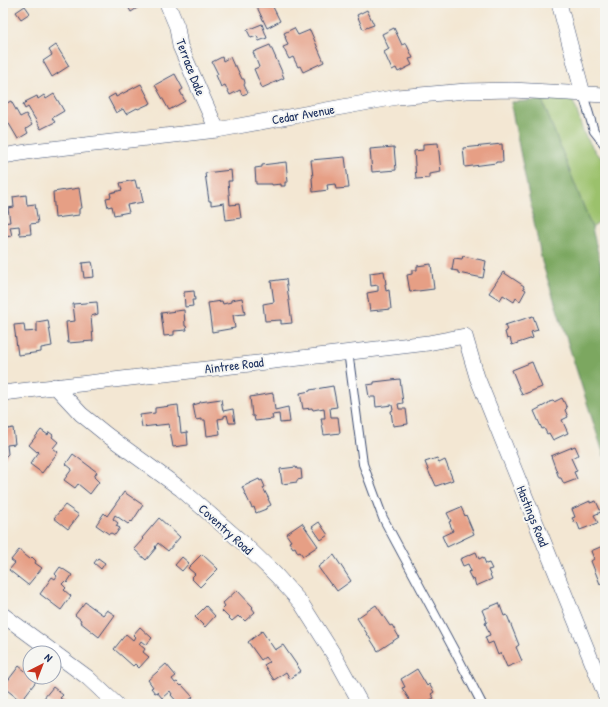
<svg xmlns="http://www.w3.org/2000/svg" width="608" height="707" font-family="'Patrick Hand',sans-serif">
<rect width="100%" height="100%" fill="#f6f6f2"/>
<filter id="ink" filterUnits="userSpaceOnUse"><feTurbulence type="fractalNoise" baseFrequency=".025" numOctaves="2"/><feDisplacementMap in="SourceGraphic" scale="8" xChannelSelector="R" yChannelSelector="G"/><feConvolveMatrix kernelMatrix="1 2 1 2 8 2 1 2 1" color-interpolation-filters="sRGB"/></filter>
<filter id="wash" filterUnits="userSpaceOnUse"><feTurbulence type="fractalNoise" baseFrequency=".012" numOctaves="4" result="noise"/><feDisplacementMap in="SourceGraphic" scale="16" xChannelSelector="R" yChannelSelector="G"/><feGaussianBlur stdDeviation="0.9" result="paint"/><feColorMatrix in="noise" values="0 0 0 0 0 0 0 0 0 0 0 0 0 0 0 0 0 1.4 0 .05"/><feComposite in="paint" operator="in"/></filter>
<g filter="url(#wash)">
<rect width="100%" height="100%" fill="#f3e7d3"/>
<polygon fill="#9bc16c" stroke="#5b7865" points="571,98 576,108 583,132 596,153 605,161 605,218 592,228 542,100"/>
<polygon fill="#7ca760" stroke="#4c6b5f" points="542,100 592,228 604,278 605,297 605,456 604,456 542,262 512,111 511,102"/>
<g id="blocks">
<g fill="#e69f85">
<polygon points="126,3 145,3 131,12"/>
<polygon points="255,3 271,3 280,21 267,28"/>
<polygon points="25,6 30,13 21,19 16,12"/>
<polygon points="367,10 374,25 363,29 357,15"/>
<polygon points="262,24 267,38 259,41 257,36 251,38 247,30"/>
<polygon points="294,28 298,35 310,30 324,62 303,72 300,66 298,67 293,57 289,59 283,47 288,45 285,37 286,37 284,33"/>
<polygon points="394,28 402,45 406,43 413,58 409,59 412,65 398,72 396,68 392,70 384,52 389,49 382,34"/>
<polygon points="604,39 605,39 605,60 603,60"/>
<polygon points="56,45 69,66 52,77 43,61 52,55 49,50"/>
<polygon points="270,45 282,72 282,73 284,78 262,88 254,69 259,67 253,52"/>
<polygon points="222,57 223,61 230,57 234,66 236,66 242,79 244,79 245,83 244,85 248,93 242,95 240,90 230,95 225,85 221,87 216,75 218,74 212,62"/>
<polygon points="175,74 183,89 180,91 185,101 169,110 155,85"/>
<polygon points="141,84 151,103 138,109 137,108 126,114 123,109 116,113 108,98 115,94 116,97"/>
<polygon points="54,94 64,111 52,118 55,122 41,129 28,107 25,109 23,105 26,103 25,102 37,96 38,99 44,95 46,99"/>
<polygon points="11,101 20,117 26,114 32,125 26,129 28,133 18,139 5,117 6,116 3,111 3,105"/>
<polygon points="438,143 441,172 429,174 429,178 416,179 414,151 423,150 423,144"/>
<polygon points="502,144 503,162 496,162 496,163 465,167 463,148"/>
<polygon points="394,147 396,170 372,172 370,149"/>
<polygon points="345,157 349,188 336,189 335,184 327,185 328,190 313,192 312,178 313,177 311,160"/>
<polygon points="286,162 288,182 285,182 285,186 281,186 281,184 272,185 272,184 256,184 255,168 262,167 262,165"/>
<polygon points="231,170 232,181 228,181 230,205 239,204 241,218 226,220 224,203 211,205 211,201 209,201 205,173"/>
<polygon points="135,180 137,188 140,188 143,202 127,205 129,212 114,215 112,206 108,207 106,198 111,197 110,193 122,190 120,183"/>
<polygon points="79,188 82,208 79,209 79,215 55,218 53,192"/>
<polygon points="26,195 27,205 35,204 38,223 30,224 31,234 20,235 19,226 10,227 12,236 4,237 3,223 10,222 8,208 14,207 13,197"/>
<polygon points="463,256 486,261 483,278 458,273 458,271 452,270 454,258 462,259"/>
<polygon points="92,262 93,266 94,277 84,278 82,263"/>
<polygon points="431,264 434,289 410,292 407,275 412,274 412,270 417,270 417,266"/>
<polygon points="384,271 386,284 385,284 386,291 389,290 391,309 370,311 367,293 378,291 378,285 371,286 370,273"/>
<polygon points="503,272 524,286 523,288 526,290 520,301 516,298 514,302 503,295 500,300 489,293"/>
<polygon points="286,279 292,323 281,324 281,320 265,321 263,304 274,302 271,281"/>
<polygon points="194,291 195,300 192,300 193,306 185,307 184,292"/>
<polygon points="242,298 245,314 233,315 235,328 212,332 208,303 222,301 223,304 231,302 231,300"/>
<polygon points="97,302 98,314 91,316 93,341 68,343 66,322 75,321 73,304"/>
<polygon points="184,310 185,326 186,326 187,330 174,331 174,335 164,336 161,313"/>
<polygon points="533,316 538,330 531,332 533,338 512,345 510,338 507,339 505,332 507,331 505,325"/>
<polygon points="48,320 52,346 41,348 41,352 18,355 14,325 24,324 25,332 37,331 37,322"/>
<polygon points="532,362 542,387 522,395 512,370"/>
<polygon points="400,379 403,403 398,404 399,409 406,409 408,424 393,426 391,411 393,410 392,405 376,407 375,397 369,397 367,385 374,384 374,382"/>
<polygon points="333,386 337,407 330,408 331,417 338,417 340,433 324,435 321,418 325,418 324,408 313,410 312,408 303,409 300,393 310,391 310,390"/>
<polygon points="273,393 275,410 288,407 290,422 280,423 279,414 272,415 273,419 255,421 254,416 252,416 250,397"/>
<polygon points="562,398 567,408 565,410 568,417 562,420 568,433 553,440 549,433 547,434 544,428 542,429 534,411 549,403 549,402 553,401 554,402"/>
<polygon points="221,399 223,411 233,409 235,423 229,423 227,415 224,416 224,418 218,419 220,434 207,436 205,420 201,420 201,419 196,420 193,405 200,403 200,402"/>
<polygon points="178,405 181,433 187,432 188,445 173,447 169,424 142,427 140,415 155,413 155,408"/>
<polygon points="13,428 15,444 7,445 8,454 5,457 3,458 3,430"/>
<polygon points="41,430 48,435 49,432 53,435 52,437 58,442 53,448 58,452 42,473 30,464 39,452 38,451 37,452 29,445"/>
<polygon points="575,446 579,455 571,458 577,471 574,472 577,479 564,484 561,478 559,478 551,456"/>
<polygon points="73,454 97,472 94,477 99,482 90,494 78,484 75,488 64,480 72,469 66,464"/>
<polygon points="437,458 439,463 445,460 453,480 436,486 432,477 431,477 425,462"/>
<polygon points="296,467 297,469 301,469 302,479 297,480 297,482 282,484 280,469"/>
<polygon points="259,479 260,481 262,480 265,487 263,488 269,499 268,499 271,505 267,507 266,509 256,513 254,507 252,508 242,487"/>
<polygon points="124,492 143,505 132,522 131,521 128,524 115,515 113,519 118,523 116,526 120,528 115,535 111,533 109,534 96,525 104,513 107,516"/>
<polygon points="590,501 590,503 596,501 601,512 594,515 598,523 580,530 577,522 575,523 572,518 575,517 572,509"/>
<polygon points="65,505 79,515 68,529 54,518"/>
<polygon points="461,507 465,516 466,515 474,534 447,547 442,536 453,531 449,522 451,521 447,513"/>
<polygon points="159,518 180,537 168,551 158,543 155,547 156,548 146,560 134,549 143,539 142,538"/>
<polygon points="319,522 328,535 321,540 312,527"/>
<polygon points="302,523 318,546 303,556 300,552 298,553 295,547 293,548 289,542 291,541 286,534"/>
<polygon points="605,545 605,582 600,584 591,561 594,559 591,551"/>
<polygon points="19,550 30,559 32,557 36,561 35,563 42,568 28,585 9,570 15,563 11,560"/>
<polygon points="476,552 479,559 483,557 486,564 489,563 492,569 488,570 492,579 476,586 474,579 472,580 468,572 471,571 468,564 463,566 460,559"/>
<polygon points="202,554 218,569 200,587 191,578 195,574 188,568"/>
<polygon points="334,555 351,581 337,591 332,584 331,585 318,567"/>
<polygon points="182,557 189,563 182,571 175,565"/>
<polygon points="98,558 105,563 101,569 94,563"/>
<polygon points="60,567 72,575 67,583 65,581 62,584 66,588 64,590 71,596 61,610 40,594 52,577 55,579 57,576 55,574"/>
<polygon points="237,590 253,607 252,608 255,612 245,621 241,617 240,618 238,616 232,621 221,610 225,606 223,603"/>
<polygon points="85,602 103,615 107,610 115,615 99,637 80,622 81,620 75,615"/>
<polygon points="499,603 504,616 507,615 519,645 516,647 522,661 507,667 501,653 498,655 493,642 488,644 485,637 490,635 485,623 487,622 482,610"/>
<polygon points="376,605 390,626 392,625 399,637 378,651 357,618"/>
<polygon points="206,606 215,616 205,627 195,617"/>
<polygon points="140,627 152,638 146,645 141,641 139,644 145,649 143,652 149,657 139,668 135,664 133,666 114,649 126,634 133,640 135,637 133,635"/>
<polygon points="262,631 275,650 283,645 301,671 290,679 286,672 274,680 264,665 269,662 265,657 261,660 248,642"/>
<polygon points="166,664 176,676 172,679 175,683 177,682 181,686 182,685 193,697 184,704 179,704 171,695 172,694 170,691 162,698 157,692 155,693 151,688 153,687 148,680"/>
<polygon points="19,666 30,675 30,677 33,677 37,680 21,701 3,687"/>
<polygon points="417,669 427,686 429,684 434,692 431,694 434,698 423,704 412,704 402,688 405,687 401,679"/>
<polygon points="53,687 63,695 60,698 68,704 51,704 51,703 44,698"/>
</g>
</g>
</g>
<g filter="url(#ink)">
<use href="#blocks" fill-opacity="0" stroke="#3b4b70" stroke-width="1"/>
<g fill="none" stroke-linecap="round" stroke-linejoin="round">
<defs>
<g id="service">
<polyline points="583,94 594,131 605,145"/>
<polyline points="348,351 363,464 383,518 453,648 482,704"/>
</g>
<g id="minor">
<polyline points="167,3 177,27 180,46 217,130"/>
<polyline points="559,3 583,94"/>
<polyline points="3,156 33,151 217,130 397,97 466,91 512,90 605,95"/>
<polyline points="55,386 81,414 107,435 181,489 243,543 276,575 301,603 334,655 361,704"/>
<polyline points="3,393 428,343 465,336 477,377 605,694"/>
<polyline points="3,615 87,677 116,704"/>
</g>
</defs>
<use href="#service" stroke="#3b4b70" stroke-width="10"/>
<use href="#minor" stroke="#3b4b70" stroke-width="16"/>
<use href="#service" stroke="#fff" stroke-width="8"/>
<use href="#minor" stroke="#fff" stroke-width="15"/>
</g>
</g>
<g text-anchor="middle" dominant-baseline="central" stroke-width="4" stroke-linejoin="round" paint-order="stroke">
<g font-size="13" fill="#1b2f5e" stroke="#f6f6f2">
<text transform="translate(191 67) rotate(69)">Terrace Dale</text>
<text transform="translate(303 114) rotate(-10)">Cedar Avenue</text>
<text transform="translate(234 365) rotate(-7)">Aintree Road</text>
<text transform="translate(533 516) rotate(68)">Hastings Road</text>
<text transform="translate(226 529) rotate(42)">Coventry Road</text>
</g>
</g>
<rect width="608" height="707" fill="none" stroke="#f6f6f2" stroke-width="16"/>
<g transform="translate(42 665) rotate(42)"><circle r="19" fill="#f6f6f2" stroke="#9ea6b7"/>
<path d="M0-3L7 15L0 10L-7 15Z" fill="#c8321e"/>
<text y="-6" font-size="11" font-weight="bold" text-anchor="middle" fill="#1b2f5e">N</text>
</g>
</svg>
